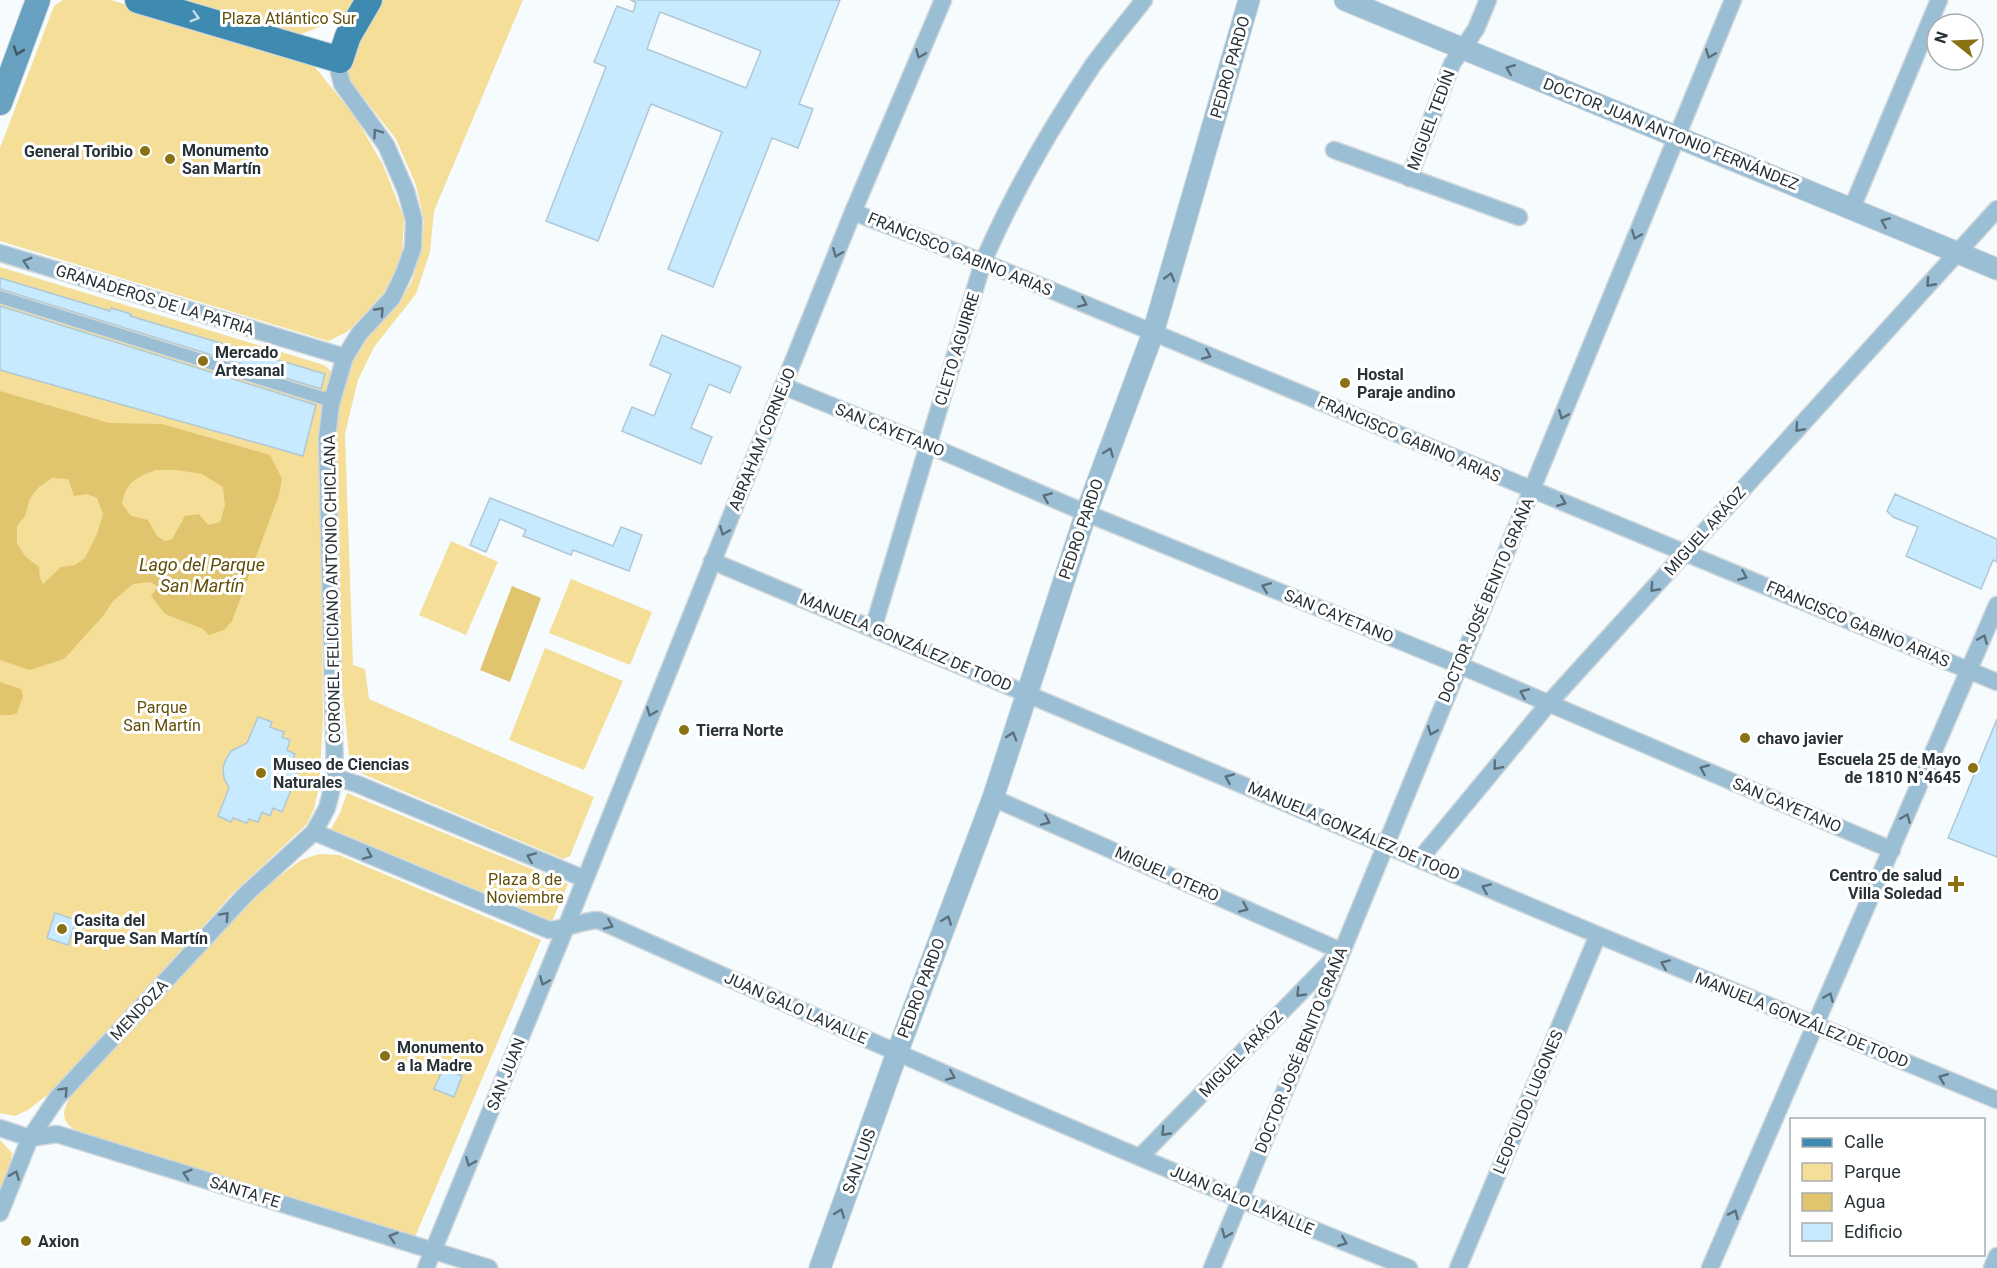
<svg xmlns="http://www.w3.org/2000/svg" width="1997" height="1268" font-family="Roboto,sans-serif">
<rect width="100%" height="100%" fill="#f6fbfe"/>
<g fill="#f4de98">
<polygon points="63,0 111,0 310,61 356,118 383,165 404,218 402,256 385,291 363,316 347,332 328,341 0,241 0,148 54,6"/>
<polygon points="167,0 357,0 342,18 291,38"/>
<polygon points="380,0 523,0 434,211 430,252 416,294 374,347 358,380 345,434 353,665 365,669 369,699 594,797 570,856 563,859 365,775 353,768 349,756 341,675 335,426 347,375 355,356 369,336 399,302 412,281 422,244 424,221 416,185 396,139 351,82 348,71 349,57"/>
<polygon points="0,267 324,365 330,370 332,380 320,445 323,720 319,787 314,809 307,824 233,893 56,1088 28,1110 15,1116 0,1113"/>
<polygon points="451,541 498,562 466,635 419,615"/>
<polygon points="571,579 652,612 630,665 549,633"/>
<polygon points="545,648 623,681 584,770 509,740"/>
<polygon points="347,793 568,884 552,921 331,829 340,813"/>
<path d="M319 854 339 855 541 940 415 1237 79 1132C60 1123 61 1111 72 1095L252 897 301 860Z"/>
<polygon points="0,1140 12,1153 9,1172 0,1194"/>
</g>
<g fill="#e0c56e" fill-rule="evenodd">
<path d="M0 391 109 423 162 424 270 455 282 479 279 495 232 621 224 630 209 635 203 629 165 614 151 596 158 587 151 582 133 584 113 601 103 616 64 659 29 670 0 660ZM156 470H177L202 474 223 487 225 505 220 522 208 525 199 514 185 516 172 539 165 541 157 536 148 520 131 516 122 504C126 482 135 478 156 470ZM52 478 68 479 74 496 87 494 97 498 103 514 97 534 85 558 75 565 61 567 43 584 40 578 39 567 26 557 17 544V526L25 516 30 498 39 487Z"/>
<polygon points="512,586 541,598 510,682 480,670"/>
<polygon points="0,682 21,689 23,696 17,713 11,715 0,715"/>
</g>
<g fill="#c8eafe" stroke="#b0c8d6" stroke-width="1.5" fill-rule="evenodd">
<path d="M631 0H840L799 104 813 109 798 148 772 138 713 287 668 269 722 132 651 104 598 241 546 221 606 67 594 62 617 6 633 12 636 3ZM660 12 761 51 746 88 647 49Z"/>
<polygon points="0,278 110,311 111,308 131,314 130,316 325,374 321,389 0,289"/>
<polygon points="0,306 316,405 303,456 0,370"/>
<polygon points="662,335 741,367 730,393 709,384 691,428 712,437 701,464 622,431 632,407 654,416 671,374 650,365"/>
<polygon points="1895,494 1997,539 1997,562 1993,560 1981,589 1906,556 1918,527 1893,517 1887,511"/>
<polygon points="490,498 613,546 621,527 642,535 629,571 573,550 571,555 531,539 523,536 526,530 500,519 486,552 470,545"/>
<polygon points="258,717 272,722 270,727 284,732 282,737 290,740 287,750 295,754 292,761 301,765 282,812 273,808 270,816 262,812 258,822 249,819 247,823 233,818 231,822 218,816 229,788 224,778 223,768 226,759 231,751 247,743"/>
<polygon points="1997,719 1997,857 1948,838"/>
<polygon points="55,913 76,920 68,945 47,938"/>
<polygon points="443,1069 462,1076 454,1097 434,1089"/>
</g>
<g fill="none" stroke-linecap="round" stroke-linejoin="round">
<defs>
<polyline id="pedestrian" points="0,297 332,401"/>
<g id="minor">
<polyline points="1334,150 1519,217"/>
<polyline points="1409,178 1452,64 1476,29 1488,0"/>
<polyline points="1852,208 1939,0"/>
<polyline points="853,212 983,262 1997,682"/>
<polyline points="0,253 345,357"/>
<polyline points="783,386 928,445 1086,513 1459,665 1892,850"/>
<polyline points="712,561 1598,935 1997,1100"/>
<path d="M873 629 983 262C1013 193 1051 127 1093 65 1109 43 1127 22 1144 0"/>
<polyline points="335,777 357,784 585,879"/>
<polyline points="993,798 1341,951 1140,1157"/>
<path d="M314 832 549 930C566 929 581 921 598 920 867 1040 1135 1159 1409 1268"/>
<polyline points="1420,859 1549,703 1997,209"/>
<polyline points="0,1128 30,1138 57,1134 489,1268"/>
<polyline points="0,1213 30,1138 57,1098 246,894 314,832 327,808 335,777 327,438 331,404 345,357 359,334 392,298 404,273 413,248 414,220 406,191 386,145 342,84 339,72 340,60"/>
<polyline points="426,1268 566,927 853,212 943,0"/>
<polyline points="1212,1268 1733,0"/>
<polyline points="1458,1268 1598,935"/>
<polyline points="1710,1268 1997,605"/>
<polyline points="1992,1268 1997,1256"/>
</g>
<g id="tertiary">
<polyline points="1345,0 1997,269"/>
<polyline points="820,1268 897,1053 993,798 1086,513 1153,333 1249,0"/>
</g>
<polyline id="secondary" points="0,103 38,0"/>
<polyline id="primary" points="138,0 340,60 348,36 369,0"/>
</defs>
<use href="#pedestrian" stroke="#d1d7da" stroke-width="14"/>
<use href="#minor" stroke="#d1d7da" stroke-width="19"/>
<use href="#tertiary" stroke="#d1d7da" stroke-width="23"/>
<use href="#secondary" stroke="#d1d7da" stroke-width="26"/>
<use href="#primary" stroke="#d1d7da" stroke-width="28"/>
<use href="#pedestrian" stroke="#9abed4" stroke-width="12"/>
<use href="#minor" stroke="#9abed4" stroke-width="16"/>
<use href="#tertiary" stroke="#9abed4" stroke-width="21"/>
<use href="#secondary" stroke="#68a0c0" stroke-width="24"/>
<use href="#primary" stroke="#3f8ab1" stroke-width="26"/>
</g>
<defs><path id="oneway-chevron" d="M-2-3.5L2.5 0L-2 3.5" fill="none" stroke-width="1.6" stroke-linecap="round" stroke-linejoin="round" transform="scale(1.5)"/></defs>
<use stroke="#c5dce8" href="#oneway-chevron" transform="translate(195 17) rotate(16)"/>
<use stroke="#3e5866" href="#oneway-chevron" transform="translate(18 51) rotate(109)"/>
<g stroke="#5b707d">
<use href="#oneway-chevron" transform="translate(920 54) rotate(113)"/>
<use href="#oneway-chevron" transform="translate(1710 54) rotate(112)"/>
<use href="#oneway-chevron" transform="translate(1510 69) rotate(-158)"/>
<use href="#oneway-chevron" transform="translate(377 133) rotate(-125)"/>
<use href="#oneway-chevron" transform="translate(1885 222) rotate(-157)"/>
<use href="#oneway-chevron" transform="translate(1636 235) rotate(112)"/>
<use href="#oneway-chevron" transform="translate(837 253) rotate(112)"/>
<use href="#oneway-chevron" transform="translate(27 262) rotate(-163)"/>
<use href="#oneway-chevron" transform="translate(1170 277) rotate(-74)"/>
<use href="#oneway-chevron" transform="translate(1930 283) rotate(132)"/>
<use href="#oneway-chevron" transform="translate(1083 303) rotate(23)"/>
<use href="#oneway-chevron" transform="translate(380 311) rotate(-48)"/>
<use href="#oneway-chevron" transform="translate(1207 355) rotate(23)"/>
<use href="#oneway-chevron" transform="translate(1563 415) rotate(112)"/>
<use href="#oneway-chevron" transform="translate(1799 428) rotate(132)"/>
<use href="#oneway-chevron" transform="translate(1109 452) rotate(-69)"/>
<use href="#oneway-chevron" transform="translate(1047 497) rotate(-157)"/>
<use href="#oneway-chevron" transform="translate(1562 502) rotate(22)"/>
<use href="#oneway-chevron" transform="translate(724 531) rotate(112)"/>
<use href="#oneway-chevron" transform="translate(1743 576) rotate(23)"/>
<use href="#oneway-chevron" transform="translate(1266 587) rotate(-158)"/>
<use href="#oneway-chevron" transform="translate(1654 588) rotate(132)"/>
<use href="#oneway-chevron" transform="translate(1983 639) rotate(-67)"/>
<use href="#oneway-chevron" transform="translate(1524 693) rotate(-157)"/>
<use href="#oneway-chevron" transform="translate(651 712) rotate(112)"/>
<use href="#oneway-chevron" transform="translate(1432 731) rotate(112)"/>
<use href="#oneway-chevron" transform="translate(1012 736) rotate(-73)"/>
<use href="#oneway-chevron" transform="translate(1497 766) rotate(130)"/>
<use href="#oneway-chevron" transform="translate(1704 769) rotate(-157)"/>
<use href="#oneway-chevron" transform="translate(1229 778) rotate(-157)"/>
<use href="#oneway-chevron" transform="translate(1906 818) rotate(-67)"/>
<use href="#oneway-chevron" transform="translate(1046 821) rotate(24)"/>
<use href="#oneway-chevron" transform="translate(368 855) rotate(23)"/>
<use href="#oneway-chevron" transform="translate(531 857) rotate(-157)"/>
<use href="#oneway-chevron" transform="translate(1486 888) rotate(-157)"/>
<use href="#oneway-chevron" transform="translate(1244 908) rotate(24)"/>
<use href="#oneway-chevron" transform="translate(225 916) rotate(-47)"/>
<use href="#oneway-chevron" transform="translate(947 920) rotate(-69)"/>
<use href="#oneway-chevron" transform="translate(609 925) rotate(24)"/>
<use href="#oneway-chevron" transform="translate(1665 964) rotate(-157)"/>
<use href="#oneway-chevron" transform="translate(544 981) rotate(112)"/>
<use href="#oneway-chevron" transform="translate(1300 993) rotate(134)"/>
<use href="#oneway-chevron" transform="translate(1829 997) rotate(-67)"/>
<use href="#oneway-chevron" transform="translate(951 1076) rotate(23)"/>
<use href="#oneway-chevron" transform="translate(1943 1078) rotate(-158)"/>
<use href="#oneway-chevron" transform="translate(64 1091) rotate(-47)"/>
<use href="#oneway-chevron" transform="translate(1165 1132) rotate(134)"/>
<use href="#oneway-chevron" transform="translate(470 1162) rotate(112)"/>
<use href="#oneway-chevron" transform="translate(187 1174) rotate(-163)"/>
<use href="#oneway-chevron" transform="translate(15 1175) rotate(-68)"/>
<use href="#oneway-chevron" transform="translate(840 1213) rotate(-70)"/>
<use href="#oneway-chevron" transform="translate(1734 1214) rotate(-66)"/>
<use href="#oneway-chevron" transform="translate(1226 1234) rotate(113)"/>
<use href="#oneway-chevron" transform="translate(393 1237) rotate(-163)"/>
<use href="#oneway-chevron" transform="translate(1343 1242) rotate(22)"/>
</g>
<g fill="#8a7114" stroke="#fff" stroke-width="2">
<circle cx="145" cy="151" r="6"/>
<circle cx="170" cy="159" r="6"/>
<circle cx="203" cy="361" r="6"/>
<circle cx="1345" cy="383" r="6"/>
<circle cx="684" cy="730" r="6"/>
<circle cx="1745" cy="738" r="6"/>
<circle cx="1973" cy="768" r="6"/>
<circle cx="261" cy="773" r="6"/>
<path d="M1953 875h6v6h6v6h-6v6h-6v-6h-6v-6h6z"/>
<circle cx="62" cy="929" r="6"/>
<circle cx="385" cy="1056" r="6"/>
<circle cx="26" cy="1241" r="6"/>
</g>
<g text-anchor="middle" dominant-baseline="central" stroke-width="6" stroke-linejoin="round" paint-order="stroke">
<g font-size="16" fill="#624f0a" stroke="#fff">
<text x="289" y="18">Plaza Atlántico Sur</text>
<text x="162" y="707">Parque<tspan x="162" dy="18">San Martín</tspan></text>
<text x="525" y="879">Plaza 8 de<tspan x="525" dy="18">Noviembre</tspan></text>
</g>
<g font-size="16" fill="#273136" stroke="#fff">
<text transform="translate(1230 67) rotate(-74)">PEDRO PARDO</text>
<text transform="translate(1431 120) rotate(-69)">MIGUEL TEDÍN</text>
<text transform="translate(1671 134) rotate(22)">DOCTOR JUAN ANTONIO FERNÁNDEZ</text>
<text transform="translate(960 254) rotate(22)">FRANCISCO GABINO ARIAS</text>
<text transform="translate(155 300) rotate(17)">GRANADEROS DE LA PATRIA</text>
<text transform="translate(957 349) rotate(-73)">CLETO AGUIRRE</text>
<text transform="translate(890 430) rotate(22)">SAN CAYETANO</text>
<text transform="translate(762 439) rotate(-68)">ABRAHAM CORNEJO</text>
<text transform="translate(1409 439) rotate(23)">FRANCISCO GABINO ARIAS</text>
<text transform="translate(1081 529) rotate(-71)">PEDRO PARDO</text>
<text transform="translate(1705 531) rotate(-48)">MIGUEL ARÁOZ</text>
<text transform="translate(332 589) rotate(-91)">CORONEL FELICIANO ANTONIO CHICLANA</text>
<text transform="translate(1486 600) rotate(-67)">DOCTOR JOSÉ BENITO GRAÑA</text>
<text transform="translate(1339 616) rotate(22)">SAN CAYETANO</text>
<text transform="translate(1858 624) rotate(23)">FRANCISCO GABINO ARIAS</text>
<text transform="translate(906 642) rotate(23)">MANUELA GONZÁLEZ DE TOOD</text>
<text transform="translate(1787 805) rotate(23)">SAN CAYETANO</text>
<text transform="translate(1354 831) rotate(23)">MANUELA GONZÁLEZ DE TOOD</text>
<text transform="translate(1167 874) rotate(24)">MIGUEL OTERO</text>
<text transform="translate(921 988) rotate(-69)">PEDRO PARDO</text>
<text transform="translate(796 1008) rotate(24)">JUAN GALO LAVALLE</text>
<text transform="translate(139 1010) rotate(-47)">MENDOZA</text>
<text transform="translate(1802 1020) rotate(22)">MANUELA GONZÁLEZ DE TOOD</text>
<text transform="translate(1301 1050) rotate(-68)">DOCTOR JOSÉ BENITO GRAÑA</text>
<text transform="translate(1241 1054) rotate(-46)">MIGUEL ARÁOZ</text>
<text transform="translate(506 1074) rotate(-68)">SAN JUAN</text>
<text transform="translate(1528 1102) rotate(-67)">LEOPOLDO LUGONES</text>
<text transform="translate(859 1161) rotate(-70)">SAN LUIS</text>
<text transform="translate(245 1192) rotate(17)">SANTA FE</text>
<text transform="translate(1242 1200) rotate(23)">JUAN GALO LAVALLE</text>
</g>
<g font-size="16" font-weight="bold" fill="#273136" stroke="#fff" text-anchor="start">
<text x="182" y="150">Monumento<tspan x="182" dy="18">San Martín</tspan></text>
<text x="133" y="151" text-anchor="end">General Toribio</text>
<text x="215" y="352">Mercado<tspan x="215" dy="18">Artesanal</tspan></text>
<text x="1357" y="374">Hostal<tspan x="1357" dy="18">Paraje andino</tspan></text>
<text x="696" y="730">Tierra Norte</text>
<text x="1757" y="738">chavo javier</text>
<text x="1961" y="759" text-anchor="end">Escuela 25 de Mayo<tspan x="1961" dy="18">de 1810 N°4645</tspan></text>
<text x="273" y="764">Museo de Ciencias<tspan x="273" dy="18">Naturales</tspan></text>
<text x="1942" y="875" text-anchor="end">Centro de salud<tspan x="1942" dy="18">Villa Soledad</tspan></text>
<text x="74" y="920">Casita del<tspan x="74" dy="18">Parque San Martín</tspan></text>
<text x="397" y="1047">Monumento<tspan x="397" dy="18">a la Madre</tspan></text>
<text x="38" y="1241">Axion</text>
</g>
<g font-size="18" font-style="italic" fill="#604d06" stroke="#fff">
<text x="202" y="564">Lago del Parque<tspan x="202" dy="21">San Martín</tspan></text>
</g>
</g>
<rect x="1790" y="1118" width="195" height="138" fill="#ffffff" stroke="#a9adaf" stroke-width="1.5"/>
<rect x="1802" y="1138" width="30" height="9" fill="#3f8ab1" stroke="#a9adaf" stroke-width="1.5"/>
<text x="1844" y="1148" font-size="18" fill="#273136">Calle</text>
<rect x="1802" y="1163" width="30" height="18" fill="#f4de98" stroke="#a9adaf" stroke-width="1.5"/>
<text x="1844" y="1178" font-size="18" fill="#273136">Parque</text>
<rect x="1802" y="1193" width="30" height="18" fill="#e0c56e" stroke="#a9adaf" stroke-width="1.5"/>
<text x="1844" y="1208" font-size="18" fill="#273136">Agua</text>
<rect x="1802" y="1223" width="30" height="18" fill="#c8eafe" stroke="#a9adaf" stroke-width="1.5"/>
<text x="1844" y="1238" font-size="18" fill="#273136">Edificio</text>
<g transform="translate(1955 42) rotate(288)"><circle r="28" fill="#ffffff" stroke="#a9adaf" stroke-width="1.5"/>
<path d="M0-4.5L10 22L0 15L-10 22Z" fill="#8a7114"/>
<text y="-9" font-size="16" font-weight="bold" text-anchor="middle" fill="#273136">N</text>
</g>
</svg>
